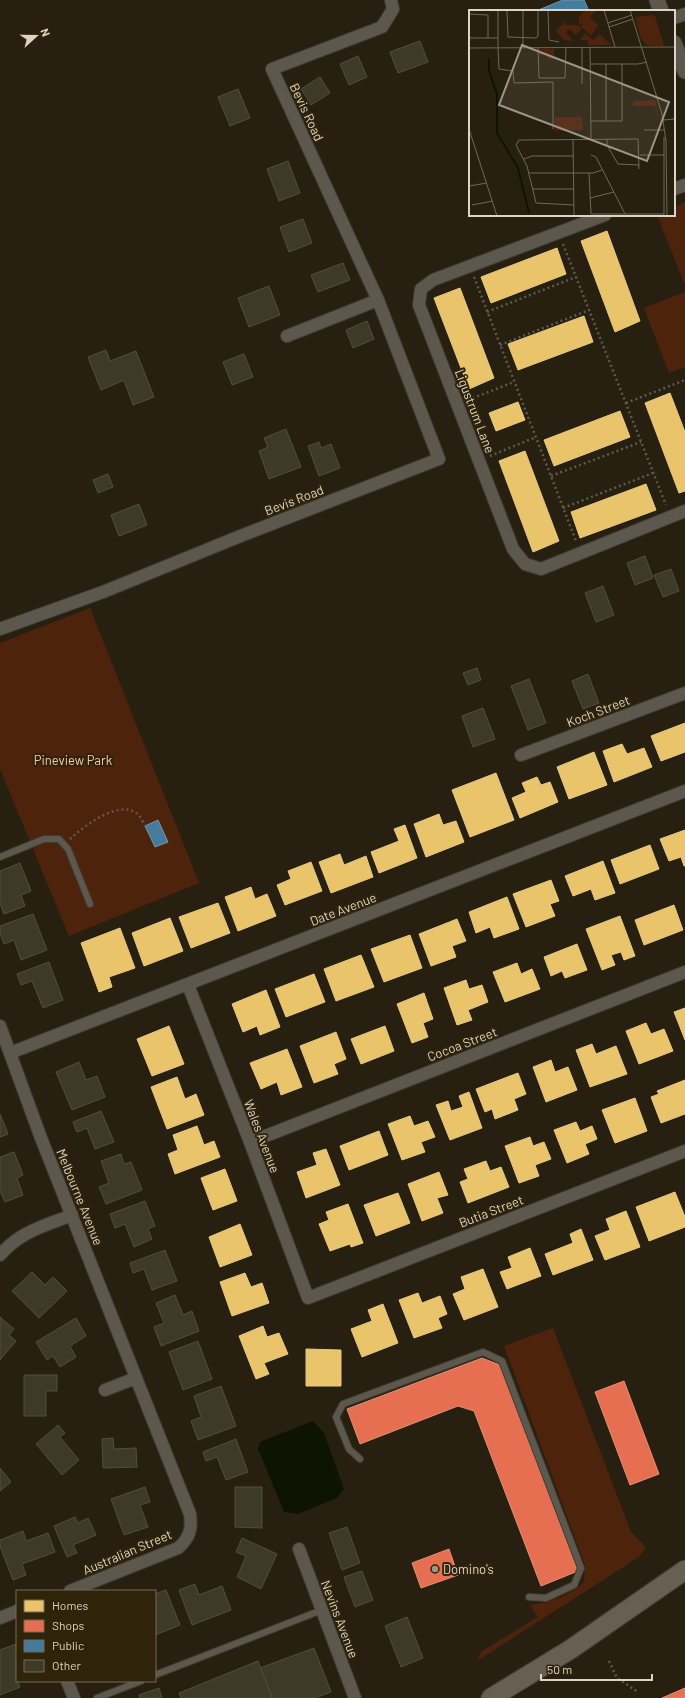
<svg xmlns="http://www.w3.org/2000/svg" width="685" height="1698" font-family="Barlow,sans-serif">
<rect width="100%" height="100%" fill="#272011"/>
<g fill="#4e230b">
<polygon points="685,202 685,285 657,215 674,215 674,207"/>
<polygon points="685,292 685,367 669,373 644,308"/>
<polygon points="90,608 199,883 69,936 0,769 0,643"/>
<path d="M553 1328 631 1532 646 1547 639 1557 477 1661 482 1651 538 1617 530 1605C551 1602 569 1596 584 1582L585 1565 504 1346Z"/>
</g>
<polygon fill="#0d1502" points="313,1421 324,1433 344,1489 337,1498 298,1514 284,1512 258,1449 260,1442"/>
<g fill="#e9c46a" stroke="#e5c986">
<polygon points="607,231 640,321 615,332 581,241"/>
<polygon points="557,248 566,274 491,303 481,277"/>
<polygon points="460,288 494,378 469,389 434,298"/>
<polygon points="584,316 593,342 518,370 508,344"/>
<polygon points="670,393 685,432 685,491 679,493 645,403"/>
<polygon points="518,402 525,420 496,431 489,413"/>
<polygon points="620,411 630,437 554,466 544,440"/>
<polygon points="525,451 559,541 533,552 499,461"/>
<polygon points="646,484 656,510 580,538 571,512"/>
<polygon points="685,723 685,752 661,761 651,736"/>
<polygon points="622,744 627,754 644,748 652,767 614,782 603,751"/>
<polygon points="594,752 607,785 569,799 557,767"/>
<polygon points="496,773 514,820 470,837 452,790"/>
<polygon points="537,777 541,785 550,782 558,802 520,818 512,798 526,792 522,783"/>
<polygon points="439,814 443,825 456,821 464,842 426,857 414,824"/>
<polygon points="405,825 417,858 379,873 371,852 399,841 394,829"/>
<polygon points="685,830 685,866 684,866 681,857 669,861 660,839"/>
<polygon points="650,845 659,869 620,884 611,860"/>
<polygon points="340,854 344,865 366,856 373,877 331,893 319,862"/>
<polygon points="603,861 615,893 595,900 591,889 573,896 565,876"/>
<polygon points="311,862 322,891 285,905 277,885 291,879 288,871"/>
<polygon points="551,880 559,901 550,904 555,916 526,927 513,894"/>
<polygon points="251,887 255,899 267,894 276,916 238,931 225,897"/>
<polygon points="507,897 519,929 494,938 490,927 476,933 469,912"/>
<polygon points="218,903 230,933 191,948 179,917"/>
<polygon points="674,905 683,930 644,945 635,920"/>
<polygon points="620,916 635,956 624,960 621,952 611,955 615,965 602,970 586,929"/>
<polygon points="170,918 183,951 144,966 132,933"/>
<polygon points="457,919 466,941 452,946 456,957 431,966 419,934"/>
<polygon points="120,928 135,968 109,977 112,987 99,992 81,943"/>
<polygon points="410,935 422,968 384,982 371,949"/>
<polygon points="577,944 587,970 565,978 562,971 551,976 544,957"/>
<polygon points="361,955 374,987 336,1001 324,969"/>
<polygon points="517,963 521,974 532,969 540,989 505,1002 493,972"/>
<polygon points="314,974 325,1002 286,1017 275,989"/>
<polygon points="466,980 469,989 482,985 488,1002 468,1010 472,1020 457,1025 444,988"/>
<polygon points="266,990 280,1027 260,1035 257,1026 243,1032 232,1004"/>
<polygon points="424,993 433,1019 423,1023 428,1037 412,1043 397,1004"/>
<polygon points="685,1008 685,1040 674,1012"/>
<polygon points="646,1023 651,1034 664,1029 673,1051 639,1064 626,1031"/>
<polygon points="169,1026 184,1064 152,1076 137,1039"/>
<polygon points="385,1026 394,1051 361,1064 351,1039"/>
<polygon points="336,1032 346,1059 334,1064 338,1074 314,1083 300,1046"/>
<polygon points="592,1044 596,1054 616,1046 627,1074 590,1087 576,1050"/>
<polygon points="287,1049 302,1087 281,1095 277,1082 261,1089 250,1063"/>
<polygon points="551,1060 555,1072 568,1067 577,1090 546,1102 533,1067"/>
<polygon points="518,1073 526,1094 514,1099 518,1110 495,1119 492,1109 485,1112 476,1089"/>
<polygon points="177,1077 185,1099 196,1094 204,1115 167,1129 151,1087"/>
<polygon points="685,1080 685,1114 661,1123 651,1097 659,1094 657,1091"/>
<polygon points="469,1092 482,1128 450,1140 436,1105 448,1101 451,1111 463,1107 459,1096"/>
<polygon points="635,1098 647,1131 615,1143 602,1110"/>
<polygon points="410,1116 414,1126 428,1121 435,1137 421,1142 425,1152 402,1160 388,1124"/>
<polygon points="576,1122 580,1131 592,1126 597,1139 585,1144 589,1154 567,1163 554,1130"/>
<polygon points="197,1126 204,1145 214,1141 220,1157 175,1174 168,1154 178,1150 173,1135"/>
<polygon points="379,1131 388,1155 349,1170 340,1146"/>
<polygon points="530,1137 533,1146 544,1142 551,1159 535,1165 539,1176 519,1183 505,1146"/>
<polygon points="326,1149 340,1185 306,1198 297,1172 317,1165 313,1153"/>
<polygon points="486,1161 490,1171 501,1167 509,1187 468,1203 460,1182 468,1179 464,1169"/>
<polygon points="225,1169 237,1201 213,1210 201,1178"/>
<polygon points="439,1172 448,1195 437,1198 443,1213 422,1221 408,1184"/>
<polygon points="675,1192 685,1217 685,1227 649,1241 636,1207"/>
<polygon points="398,1193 410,1223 376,1236 364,1205"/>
<polygon points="348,1204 363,1243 351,1247 350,1244 330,1251 319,1224 329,1220 326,1212"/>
<polygon points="626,1211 640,1247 605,1260 595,1236 610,1230 606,1219"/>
<polygon points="240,1224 252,1255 220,1267 209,1237"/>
<polygon points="581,1229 593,1260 553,1275 545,1254 573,1243 570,1234"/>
<polygon points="530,1248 541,1276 507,1289 500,1272 512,1268 508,1257"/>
<polygon points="483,1269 498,1307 464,1320 453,1294 465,1289 461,1277"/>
<polygon points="245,1273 251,1287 262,1283 269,1303 232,1316 220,1282"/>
<polygon points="418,1293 422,1303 440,1296 447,1314 438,1318 442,1328 414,1338 399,1300"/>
<polygon points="383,1304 398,1343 362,1357 351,1329 372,1321 368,1310"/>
<polygon points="263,1326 267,1337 279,1333 288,1354 264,1363 269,1374 256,1379 239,1336"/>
<polygon points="306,1349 341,1350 341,1386 306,1386"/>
</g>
<g fill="#e76f51" stroke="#e48e74">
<polygon points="482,1358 500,1365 578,1571 541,1586 474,1411 458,1406 360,1444 347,1409"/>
<polygon points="624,1381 659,1474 630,1485 595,1392"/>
<polygon points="449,1549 458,1575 421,1588 412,1563"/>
<polygon points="685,1688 685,1698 662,1698"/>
</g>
<g fill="#457b9d" stroke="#7296a9">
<polygon points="563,0 584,0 589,11 536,11"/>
<polygon points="158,820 168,842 155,847 145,826"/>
</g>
<g fill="#3d3a2a" stroke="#514e41">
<polygon points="420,41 428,62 398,73 390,52"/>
<polygon points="358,56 367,77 349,85 340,64"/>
<polygon points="320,77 330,93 311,105 301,89"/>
<polygon points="238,89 250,118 230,126 218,97"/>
<polygon points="288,161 300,193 279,201 267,169"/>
<polygon points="303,219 312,243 289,252 280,227"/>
<polygon points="343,263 350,280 318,292 311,275"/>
<polygon points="269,286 280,315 249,327 238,298"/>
<polygon points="367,321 374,339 353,348 346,330"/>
<polygon points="106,350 110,361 136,351 154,397 133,405 124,380 101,390 88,357"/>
<polygon points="244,354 253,377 232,385 223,362"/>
<polygon points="286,429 301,467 269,479 259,451 268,447 264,438"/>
<polygon points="319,442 321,448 331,444 340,468 319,476 308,446"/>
<polygon points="108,474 113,487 98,493 93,480"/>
<polygon points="139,504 147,525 119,536 111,515"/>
<polygon points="645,556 653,578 635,585 627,563"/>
<polygon points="671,569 679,591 663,597 654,575"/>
<polygon points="603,586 614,615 596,622 585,593"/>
<polygon points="477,668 481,680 468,685 463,673"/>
<polygon points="588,674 599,703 583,709 572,681"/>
<polygon points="529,679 546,723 528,730 511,686"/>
<polygon points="483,708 495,739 473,747 462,716"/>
<polygon points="20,863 31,891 21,895 25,906 4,914 0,903 0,871"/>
<polygon points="33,914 47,950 21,960 14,940 4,944 0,933 0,926"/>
<polygon points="49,962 63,1000 43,1008 32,981 21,985 17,974"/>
<polygon points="79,1062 86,1080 97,1076 105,1097 72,1110 56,1072"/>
<polygon points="101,1111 114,1142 95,1149 87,1128 77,1132 73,1122"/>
<polygon points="0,1114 8,1134 0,1137"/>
<polygon points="14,1152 23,1175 17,1178 23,1195 5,1202 0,1191 0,1157"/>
<polygon points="121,1154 124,1164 131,1162 142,1190 106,1204 99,1187 109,1183 101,1161"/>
<polygon points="145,1201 155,1226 148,1229 152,1239 134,1247 125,1224 115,1228 110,1214"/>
<polygon points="165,1250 177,1281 152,1290 144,1269 133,1273 130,1263"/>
<polygon points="32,1272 45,1285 53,1277 67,1291 39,1318 12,1291"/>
<polygon points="175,1295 183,1315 192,1311 199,1331 161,1346 154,1327 164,1323 156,1303"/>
<polygon points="0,1317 14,1329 9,1335 16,1341 0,1360"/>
<polygon points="76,1318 86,1336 70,1346 76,1357 60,1367 53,1356 47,1360 36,1342"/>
<polygon points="198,1341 212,1379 183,1390 169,1352"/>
<polygon points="24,1375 57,1375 57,1391 46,1391 46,1416 24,1416"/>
<polygon points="221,1386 236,1426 198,1440 191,1421 201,1417 194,1396"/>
<polygon points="58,1425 65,1433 60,1437 79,1460 62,1475 36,1444"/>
<polygon points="113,1438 114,1449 136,1448 137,1467 103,1468 102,1439"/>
<polygon points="236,1439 248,1472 226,1480 217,1457 206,1461 203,1452"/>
<polygon points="0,1468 11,1482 0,1491"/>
<polygon points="145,1487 150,1502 140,1505 148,1527 124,1535 111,1499"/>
<polygon points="235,1487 262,1487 262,1528 235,1527"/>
<polygon points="75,1517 78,1523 88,1518 96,1535 73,1545 77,1553 67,1557 54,1526"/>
<polygon points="347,1527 360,1563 342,1570 329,1533"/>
<polygon points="23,1531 26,1541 48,1533 55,1552 22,1564 26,1575 13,1580 0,1546 0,1540"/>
<polygon points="242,1538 277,1554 261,1589 237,1577 246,1556 236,1552"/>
<polygon points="362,1571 373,1600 355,1607 344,1577"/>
<polygon points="195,1584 199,1595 222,1586 231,1610 192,1625 179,1590"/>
<polygon points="166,1590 180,1625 155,1635 155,1594"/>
<polygon points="407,1617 423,1658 401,1667 385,1626"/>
<polygon points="16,1644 17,1681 20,1687 0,1695 0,1650"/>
<polygon points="314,1648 331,1692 315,1698 272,1698 260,1668"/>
<polygon points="258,1661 272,1698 181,1698 179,1693"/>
<polygon points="159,1688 162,1698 140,1698 139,1695"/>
</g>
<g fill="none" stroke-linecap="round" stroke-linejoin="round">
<defs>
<g id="service">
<polyline points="0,857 44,839 59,839 68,849 90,904"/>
<polyline points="360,1459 349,1449 336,1417 343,1404 483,1352 502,1361 581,1568 574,1585 546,1598 529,1597"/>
<polyline points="155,1675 322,1610"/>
<polyline points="97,1698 141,1681"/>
</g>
<g id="minor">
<polyline points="674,18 685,14"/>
<polyline points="674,189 685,185"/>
<polyline points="605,215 433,280 421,289 419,305 513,549 525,564 541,569 685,511"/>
<polyline points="287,336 378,300"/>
<polyline points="0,629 103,592 243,535 439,459 378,300 272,69 382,27 393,9 391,0"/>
<polyline points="521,755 685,693"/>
<polyline points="188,985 250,1142 308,1298 685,1151"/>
<path d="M0 1026 41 1138 190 1514C192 1528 190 1538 178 1548L70 1591"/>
<polyline points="10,1053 685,791"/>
<polyline points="250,1142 685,972"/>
<path d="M0 1255C21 1231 44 1226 72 1215"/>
<polyline points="105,1390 136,1378"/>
<polyline points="299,1549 355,1698"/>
<polyline points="0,1618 17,1611"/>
<polyline points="67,1681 74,1698"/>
</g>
<g id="tertiary">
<polyline points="657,0 661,11"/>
<polyline points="674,43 685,71"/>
</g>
<polyline id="primary" points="491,1698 571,1649 685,1570"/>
</defs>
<use href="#service" stroke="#413b31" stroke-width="8"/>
<use href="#minor" stroke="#413b31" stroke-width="14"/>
<use href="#tertiary" stroke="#413b31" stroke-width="17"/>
<use href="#primary" stroke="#413b31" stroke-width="21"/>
<g stroke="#5d594f" stroke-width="2.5" stroke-dasharray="2 3" stroke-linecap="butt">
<polyline points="563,244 666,505"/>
<polyline points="474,277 576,541"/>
<polyline points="487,312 576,277"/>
<polyline points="500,345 589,310"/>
<polyline points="468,400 514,382"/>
<polyline points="626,403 685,380"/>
<polyline points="490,456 536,437"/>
<polyline points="551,476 641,442"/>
<polyline points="563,508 653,473"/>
<path d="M70 839C84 826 118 800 136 813 140 815 143 822 145 826"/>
<polyline points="609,1661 617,1678 638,1692"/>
</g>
<use href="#service" stroke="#5d584e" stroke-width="6"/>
<use href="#minor" stroke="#5d584e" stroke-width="12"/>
<use href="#tertiary" stroke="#5d584e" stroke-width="15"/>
<use href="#primary" stroke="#675f52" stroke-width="19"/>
</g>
<circle fill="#9d9687" stroke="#2f2309" stroke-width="1.5" cx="435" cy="1569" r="4"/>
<g text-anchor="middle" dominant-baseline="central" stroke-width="4" stroke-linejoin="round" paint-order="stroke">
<g font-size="13" fill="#dcd5c6" stroke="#2f2309">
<text transform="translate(307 112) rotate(65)">Bevis Road</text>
<text transform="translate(475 411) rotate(69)">Ligustrum Lane</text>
<text transform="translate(294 500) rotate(-21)">Bevis Road</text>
<text transform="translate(598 711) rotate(-21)">Koch Street</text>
<text transform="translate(343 909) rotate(-21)">Date Avenue</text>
<text transform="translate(462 1044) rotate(-21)">Cocoa Street</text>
<text transform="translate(262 1136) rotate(69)">Wales Avenue</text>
<text transform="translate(80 1197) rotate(68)">Melbourne Avenue</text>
<text transform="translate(491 1211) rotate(-21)">Butia Street</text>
<text transform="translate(127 1552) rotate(-23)">Australian Street</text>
<text transform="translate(340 1619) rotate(69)">Nevins Avenue</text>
</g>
<g font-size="13" fill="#f6c8b5" stroke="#2f2309">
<text x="73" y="760">Pineview Park</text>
</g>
<g font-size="13" fill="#dcd5c6" stroke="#2f2309" text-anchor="start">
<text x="443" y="1569">Domino's</text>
</g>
</g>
<g transform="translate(469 10)">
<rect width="206" height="206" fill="#272011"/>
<path d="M116 0H128L121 7 129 16 122 26 111 15H114V14H110V7ZM183 5 186 6 195 36 178 35 172 29 166 7ZM96 11V15H109L113 19 107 25 100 19 97 22 104 31 95 30 87 21ZM116 23 124 30 131 24 142 35H119V30H111ZM70 39H85V49H78V45H70ZM186 90 190 109 186 96H164V91ZM86 107H113L114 120 86 121Z" fill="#4e230b"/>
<path fill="none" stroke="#0d1502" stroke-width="2" d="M20 49V61L28 84V123L49 158 60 203"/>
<path fill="none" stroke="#6f6859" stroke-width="1" d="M29 0V38M38 0 39 27 67 28 69 26V0M54 0V37M79 0 80 30 90 32M135 0 146 37M161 0 193 104 197 131 198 206M0 4 19 5V28M139 13 163 5M140 17 164 9M0 28H29M69 37 70 68H96L97 37M121 37 122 129M0 38 206 37M29 38 30 59 44 61 45 73 84 72V119M122 54H169L178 52M137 54V111M113 74V37M194 110 206 109M122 111H153V54M0 119 28 206M175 120H195M195 127V206M104 129 105 206M138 129V135L149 154 170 155M122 145 127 147 156 204M171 145H196M55 149 63 146H104M60 163H124L133 160M120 163 122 204H195M0 176 18 173M64 179H105M121 188 145 182M3 195 24 191M105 195 67 193 58 156 47 135 50 130 169 129 170 159"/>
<path fill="#9d9687" fill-opacity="0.15" stroke="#9d9687" stroke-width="2" d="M53 35 200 92 178 151 30 95Z"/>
<rect width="206" height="206" fill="none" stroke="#dcd5c6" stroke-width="2"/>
</g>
<rect x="16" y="1590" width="140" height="92" fill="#2f2309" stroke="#746a55"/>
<rect x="24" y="1600" width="20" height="12" fill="#e9c46a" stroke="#746a55"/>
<text x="52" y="1610" font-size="12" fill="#dcd5c6">Homes</text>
<rect x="24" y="1620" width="20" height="12" fill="#e76f51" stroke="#746a55"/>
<text x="52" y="1630" font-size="12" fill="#dcd5c6">Shops</text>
<rect x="24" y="1640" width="20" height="12" fill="#457b9d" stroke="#746a55"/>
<text x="52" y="1650" font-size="12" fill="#dcd5c6">Public</text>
<rect x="24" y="1660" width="20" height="12" fill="#3d3a2a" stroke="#746a55"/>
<text x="52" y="1670" font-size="12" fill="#dcd5c6">Other</text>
<g transform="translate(36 36) rotate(69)" stroke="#2f2309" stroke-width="3" paint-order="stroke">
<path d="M0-3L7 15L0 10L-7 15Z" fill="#dcd5c6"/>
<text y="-6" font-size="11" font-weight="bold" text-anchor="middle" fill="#dcd5c6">N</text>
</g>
<path d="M541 1674v6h111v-6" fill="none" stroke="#dcd5c6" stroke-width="2"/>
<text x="547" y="1674" font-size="12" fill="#dcd5c6" stroke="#2f2309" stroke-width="3" paint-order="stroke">50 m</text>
</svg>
